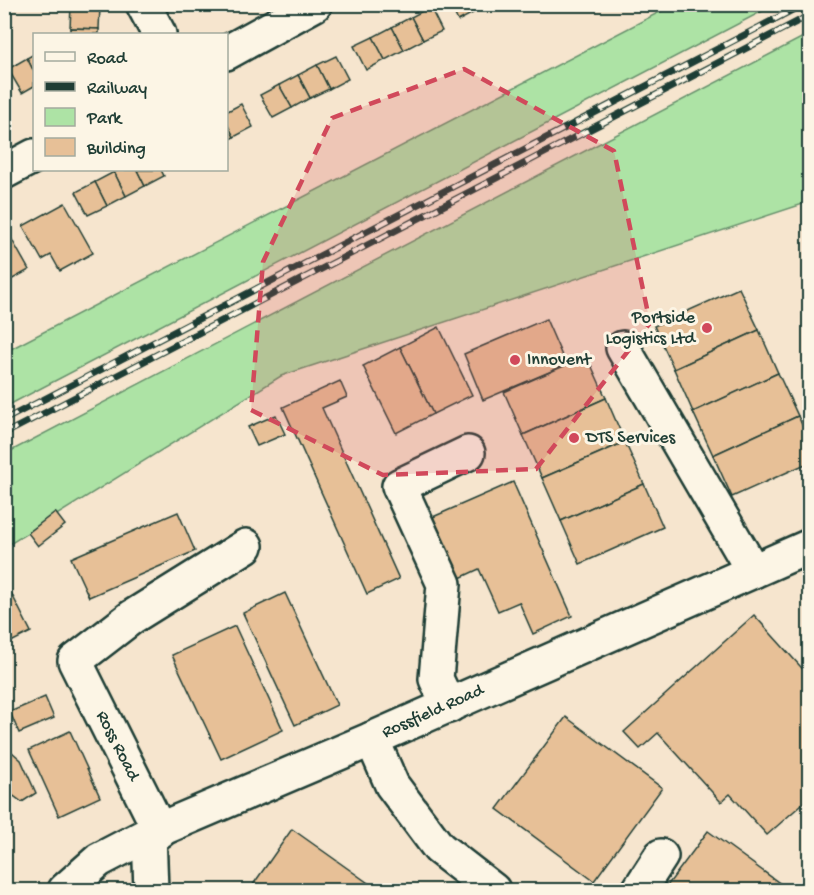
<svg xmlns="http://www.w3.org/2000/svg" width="814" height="895" font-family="'Gochi Hand',sans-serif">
<rect width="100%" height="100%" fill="#f6e5ce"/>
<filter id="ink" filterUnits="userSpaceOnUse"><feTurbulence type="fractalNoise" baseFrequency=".0167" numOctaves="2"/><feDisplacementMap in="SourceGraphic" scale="12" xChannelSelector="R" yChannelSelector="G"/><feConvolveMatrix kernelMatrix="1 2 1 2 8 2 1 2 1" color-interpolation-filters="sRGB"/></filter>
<g filter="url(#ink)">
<g fill="#ade3a5" stroke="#66906c" stroke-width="1.5">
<polygon points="673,5 774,5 5,407 5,352"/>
<polygon points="809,34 809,202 281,376 5,547 5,454"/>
</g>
<g fill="#e7c097" stroke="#1f3d34" stroke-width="1.5">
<polygon points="450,4 474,4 477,11 458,21"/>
<polygon points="71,6 100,7 99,29 70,28"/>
<polygon points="430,7 442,31 423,40 411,17"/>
<polygon points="411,17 423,40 404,50 392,27"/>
<polygon points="392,27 404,50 385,60 373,37"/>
<polygon points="70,28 99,29 99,34 70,34"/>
<polygon points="373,37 385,60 366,70 354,46"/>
<polygon points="34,54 34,72 27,58"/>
<polygon points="336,56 348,79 329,89 317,65"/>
<polygon points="27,58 34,72 34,86 22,93 8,69"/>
<polygon points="317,65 329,89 310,98 298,75"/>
<polygon points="298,75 310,98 292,108 279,85"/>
<polygon points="279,85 292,108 273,118 260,95"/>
<polygon points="241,104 253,127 234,137 226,122 226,112"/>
<polygon points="226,122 234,137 226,141"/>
<polygon points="119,170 137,170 145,186 126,196 114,172"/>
<polygon points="137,170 161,170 164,176 145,186"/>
<polygon points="114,172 126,196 107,206 95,182"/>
<polygon points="95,182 107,206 88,215 76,192"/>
<polygon points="65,203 93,253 60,271 51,255 42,260 23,226"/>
<polygon points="7,231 29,270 9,281 4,272 4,232"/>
<polygon points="739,288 759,330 674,369 654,326"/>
<polygon points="546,319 566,365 483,400 464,354"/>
<polygon points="439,327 472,395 433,414 400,347"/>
<polygon points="759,330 778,373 693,412 674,369"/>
<polygon points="400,347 433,414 396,433 363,366"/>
<polygon points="587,356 606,398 523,435 504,392"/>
<polygon points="778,373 798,416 713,455 693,412"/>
<polygon points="340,381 347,397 322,408 399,579 367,594 283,407"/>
<polygon points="606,398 625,442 542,478 523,435"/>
<polygon points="276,415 285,434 257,446 248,427"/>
<polygon points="798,416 810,442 810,462 732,497 713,455"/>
<polygon points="625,442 644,484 561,521 542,478"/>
<polygon points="513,482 572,616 533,634 519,602 498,611 479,569 460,578 433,517"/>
<polygon points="644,484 663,527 580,564 561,521"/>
<polygon points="55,512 65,525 38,546 28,533"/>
<polygon points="178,512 195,551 89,597 71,558"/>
<polygon points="4,579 31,632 11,642 4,629"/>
<polygon points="285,593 337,705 295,725 243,613"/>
<polygon points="754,615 810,677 810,797 767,835 730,794 721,802 658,733 640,749 624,732"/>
<polygon points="235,626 283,730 221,759 172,655"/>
<polygon points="45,697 54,718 19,733 10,712"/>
<polygon points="566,717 662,788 594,881 497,809"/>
<polygon points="70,731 100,797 59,816 29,750"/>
<polygon points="4,745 21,760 36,793 22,802 4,789"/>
<polygon points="292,829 378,890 252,890 250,889"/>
<polygon points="708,831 789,890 664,890"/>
</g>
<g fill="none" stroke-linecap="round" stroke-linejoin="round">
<defs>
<g id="minor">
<polyline points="143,4 159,34"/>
<polyline points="226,53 315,4"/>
<polyline points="4,172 34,156"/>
<polyline points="623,348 753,571"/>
<polyline points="449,706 436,679 444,584 399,486 468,453"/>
<polyline points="372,739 392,785 439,848 493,890"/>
<polyline points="160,831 75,661 132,617 246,546"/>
<polyline points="149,834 151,890"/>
<polyline points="65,890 99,860 149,834 372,739 810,546"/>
<polyline points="639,890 661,856"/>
</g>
</defs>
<use href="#minor" stroke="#1f3d34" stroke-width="38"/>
<use href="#minor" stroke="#fcf5e5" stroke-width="33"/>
<defs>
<g id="rail">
<polyline points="4,420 804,4"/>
<polyline points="4,434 810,15"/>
</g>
</defs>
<use href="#rail" stroke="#1f3d34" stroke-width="7"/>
<use href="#rail" stroke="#fcf5e5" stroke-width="4.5" stroke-dasharray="14" stroke-linecap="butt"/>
</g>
</g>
<path fill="#d1495b" fill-opacity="0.2" stroke="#d1495b" stroke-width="4.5" stroke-dasharray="12 8" stroke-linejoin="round" d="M464 69 614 151 650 323 536 469 383 475 251 410 263 262 332 118Z"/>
<g fill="#d1495b" stroke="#fcf5e5" stroke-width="2">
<circle cx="707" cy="328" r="6"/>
<circle cx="515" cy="360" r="6"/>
<circle cx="574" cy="438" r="6"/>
</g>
<g text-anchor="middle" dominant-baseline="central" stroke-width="6" stroke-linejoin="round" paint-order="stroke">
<g font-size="18" fill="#1f3d34" stroke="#fcf5e5" text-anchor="start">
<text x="695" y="318" text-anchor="end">Portside<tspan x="695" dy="21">Logistics Ltd</tspan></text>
<text x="527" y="360">Innovent</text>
<text x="586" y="438">DTS Services</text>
</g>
<g font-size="18" fill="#1f3d34" stroke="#fcf5e5">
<text transform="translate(433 712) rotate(-24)">Rossfield Road</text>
<text transform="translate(117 746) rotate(63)">Ross Road</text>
</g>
</g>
<rect width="814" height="895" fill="none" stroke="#fcf5e5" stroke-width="24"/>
<rect x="12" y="12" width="790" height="871" fill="none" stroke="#1f3d34" stroke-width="2" filter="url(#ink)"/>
<rect x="33" y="33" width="195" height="138" fill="#fcf5e5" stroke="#a4ab9e" stroke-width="1.5"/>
<rect x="45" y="52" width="30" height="9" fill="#fcf5e5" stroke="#a4ab9e" stroke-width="1.5"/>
<text x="87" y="63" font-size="18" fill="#1f3d34">Road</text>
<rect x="45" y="82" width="30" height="9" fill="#1f3d34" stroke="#a4ab9e" stroke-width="1.5"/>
<text x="87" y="93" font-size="18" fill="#1f3d34">Railway</text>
<rect x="45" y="108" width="30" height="18" fill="#ade3a5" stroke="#a4ab9e" stroke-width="1.5"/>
<text x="87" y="123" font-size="18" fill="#1f3d34">Park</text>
<rect x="45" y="138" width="30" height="18" fill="#e7c097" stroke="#a4ab9e" stroke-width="1.5"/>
<text x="87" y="153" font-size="18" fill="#1f3d34">Building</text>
</svg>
